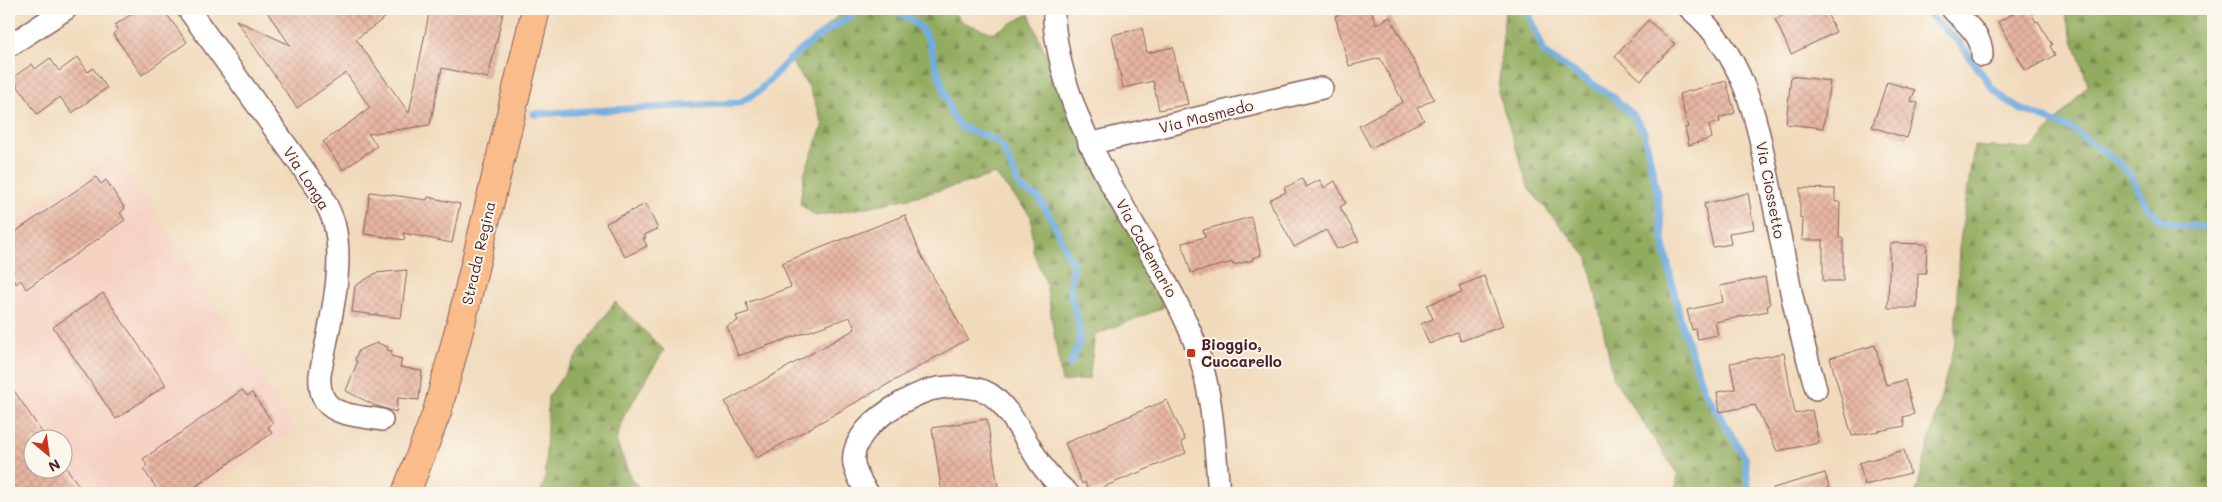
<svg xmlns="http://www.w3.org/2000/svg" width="2222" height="502" font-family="Mali,sans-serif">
<defs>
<pattern id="forest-firs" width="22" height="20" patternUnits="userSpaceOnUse" patternTransform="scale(1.25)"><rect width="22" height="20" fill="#92ac5f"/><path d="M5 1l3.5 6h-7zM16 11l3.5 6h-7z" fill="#798b4f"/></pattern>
<pattern id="building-cross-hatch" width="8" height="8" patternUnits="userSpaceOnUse" patternTransform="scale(1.25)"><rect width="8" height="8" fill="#e7b5a1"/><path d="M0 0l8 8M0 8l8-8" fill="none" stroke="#c89b8b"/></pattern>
</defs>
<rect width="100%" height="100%" fill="#fbf7ec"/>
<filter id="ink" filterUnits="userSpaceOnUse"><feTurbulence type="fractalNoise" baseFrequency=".02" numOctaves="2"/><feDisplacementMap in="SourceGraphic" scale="10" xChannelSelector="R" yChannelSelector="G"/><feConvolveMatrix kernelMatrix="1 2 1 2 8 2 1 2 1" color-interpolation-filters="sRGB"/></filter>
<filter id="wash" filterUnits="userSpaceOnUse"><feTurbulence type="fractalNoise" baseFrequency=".0096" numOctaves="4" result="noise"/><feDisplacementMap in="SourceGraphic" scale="20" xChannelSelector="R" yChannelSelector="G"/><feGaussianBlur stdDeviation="1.12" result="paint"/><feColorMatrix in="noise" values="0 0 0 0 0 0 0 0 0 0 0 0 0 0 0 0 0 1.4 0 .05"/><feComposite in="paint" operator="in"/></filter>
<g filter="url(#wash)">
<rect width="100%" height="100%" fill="#f1dabb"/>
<path fill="#f5d2c2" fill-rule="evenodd" d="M116 154 296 428 200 493H9V223ZM32 440H62V470H32Z"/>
<g fill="url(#forest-firs)" stroke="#6e6645">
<path d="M845 9H951L962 22 993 33 1029 14 1044 50 1067 85 1176 300 1160 309 1095 335 1089 379 1062 382 1046 283 1033 252 1031 216 995 174C937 193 875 207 815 216L800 204 804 174 823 125 809 87 790 60Z"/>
<polygon points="1505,9 1527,9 1545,54 1613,97 1633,115 1644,132 1656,187 1665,252 1682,326 1705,391 1745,458 1749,493 1675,493 1678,475 1614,379 1588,258 1529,189 1498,92"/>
<polygon points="2063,9 2213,9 2213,493 1916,493 1955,342 1959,248 1974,146 2032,149 2088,85"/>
<polygon points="615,302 664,350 624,416 616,441 632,480 645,493 540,493 545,480 548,397"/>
</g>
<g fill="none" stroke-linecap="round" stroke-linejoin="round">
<g stroke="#70ace1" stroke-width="7">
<polyline points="896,9 921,28 928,39 952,116 961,127 994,139 1003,148 1021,189 1038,197 1052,220 1073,265 1070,289 1079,325 1079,344 1070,365"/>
<polyline points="1527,9 1545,54 1613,97 1633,115 1644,132 1656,187 1665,252 1682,326 1705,391 1745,458 1749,493"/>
<polyline points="1923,9 1959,42 1993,89 2006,100 2023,110 2074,130 2119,163 2131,176 2146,206 2161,220 2174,225 2213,228"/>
<polyline points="534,114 739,103 759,91 790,59 819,36 863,9"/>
</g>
</g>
<g id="blocks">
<g fill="url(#building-cross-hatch)">
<polygon points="139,9 163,9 187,42 142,75 113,34 118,30 115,25"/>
<polygon points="265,9 397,9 356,39 409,113 430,9 504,9 488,78 442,68 430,125 368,134 377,146 343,170 323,142 370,108 346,73 297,108 236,20 290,45"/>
<polygon points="1360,9 1371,9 1376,25 1390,17 1434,99 1417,108 1424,120 1371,148 1359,126 1403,102 1380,58 1349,66 1335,16"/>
<polygon points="1796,9 1825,9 1836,32 1791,54 1775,19"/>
<polygon points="2021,9 2029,9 2036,22 2038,21 2052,45 2050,46 2055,55 2026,71 1998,22"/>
<polygon points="1648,20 1675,44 1641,80 1615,57"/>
<polygon points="1142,28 1147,53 1173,47 1179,79 1182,79 1188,104 1159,110 1153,81 1123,88 1112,35"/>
<polygon points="78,57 88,72 93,68 107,88 72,113 60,97 37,114 12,78 32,64 35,69 50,58 59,71"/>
<polygon points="1791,76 1830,81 1823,128 1786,124"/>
<polygon points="1726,81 1735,113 1719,118 1720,122 1709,125 1712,138 1689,145 1685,128 1688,127 1679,94"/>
<polygon points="1887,82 1915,90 1911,101 1918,103 1907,138 1872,127"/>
<polygon points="96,177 101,184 106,180 125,209 120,213 125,220 26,289 21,280 16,284 9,273 9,236"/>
<polygon points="1302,179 1306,187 1320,180 1324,188 1335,181 1346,203 1340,207 1359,241 1337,249 1326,230 1294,247 1269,200 1286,192 1284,188"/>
<polygon points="1800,188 1835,189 1835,202 1840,202 1839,238 1843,238 1843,281 1823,281 1823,240 1802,240 1803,219 1800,218"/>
<polygon points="370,192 427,200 428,197 460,204 452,243 403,233 405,240 364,234"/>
<polygon points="1748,193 1754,229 1729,233 1731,244 1713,247 1704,204"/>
<polygon points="646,204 658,229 644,235 646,238 643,238 647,246 625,257 606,223"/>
<polygon points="905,215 920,253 968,339 757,458 725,402 855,329 850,317 738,356 727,326 738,321 736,316 749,312 746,303 791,287 782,263"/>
<polygon points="1251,217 1261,255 1252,258 1253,260 1233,265 1233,262 1191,273 1182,243 1205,237 1203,230"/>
<polygon points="1890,243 1927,244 1926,273 1918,273 1917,308 1888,308"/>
<polygon points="407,270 401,318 352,312 355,286 376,273"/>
<polygon points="1484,276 1503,326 1461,341 1458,333 1429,344 1421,324 1433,319 1427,305 1462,292 1459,286"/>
<polygon points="1765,277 1770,305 1767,306 1768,311 1715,322 1718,335 1698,339 1695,329 1692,330 1687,310 1723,302 1720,286"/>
<polygon points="103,293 166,385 116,419 53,327"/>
<polygon points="377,343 388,347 387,350 392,351 391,356 402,359 400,367 422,371 419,400 398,398 396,412 374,405 346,391 357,363 355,359 359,350"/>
<polygon points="1875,345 1886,385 1905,380 1914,414 1903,417 1905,426 1852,436 1830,358"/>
<polygon points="1784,353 1795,414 1812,410 1819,443 1777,451 1755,405 1720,412 1717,392 1735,389 1730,363"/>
<polygon points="9,383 47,440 32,440 32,470 62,470 62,462 84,493 9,493"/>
<polygon points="242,390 247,396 252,393 273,423 268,427 272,433 186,493 160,493 143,469 147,465 143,459"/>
<polygon points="1167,400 1185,440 1181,442 1186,453 1089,493 1085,482 1082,484 1065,443"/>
<polygon points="987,419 999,493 942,493 932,428"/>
<polygon points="1904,450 1910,473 1865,485 1859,463"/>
<polygon points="1825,473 1831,493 1774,493 1773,488"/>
</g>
</g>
</g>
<g filter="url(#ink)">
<use href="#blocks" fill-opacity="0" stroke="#84605d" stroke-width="1"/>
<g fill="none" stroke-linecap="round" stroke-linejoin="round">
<defs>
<g id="minor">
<path d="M188 9 322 195C326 204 331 213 334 223 346 267 328 330 320 375 317 417 350 414 382 420"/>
<path d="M1054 9C1053 24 1056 39 1059 54 1080 157 1151 239 1191 333 1213 384 1214 439 1219 493"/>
<path d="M1690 9C1743 53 1756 116 1769 181 1775 211 1781 241 1787 271 1794 311 1805 350 1816 389"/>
<path d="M1952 9C1965 23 1983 35 1982 56"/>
<polyline points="9,46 66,9"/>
<polyline points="1089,144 1322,88"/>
<path d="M868 493C851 469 847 453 867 429 882 412 917 391 939 388 954 386 970 386 984 391 1007 400 1026 442 1040 463 1047 473 1058 485 1068 493"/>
</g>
<polyline id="major" points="406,493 437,412 462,319 536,9"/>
</defs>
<use href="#minor" stroke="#84605d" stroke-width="24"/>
<use href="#major" stroke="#84605d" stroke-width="30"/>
<use href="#minor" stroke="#fff" stroke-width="21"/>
<use href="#major" stroke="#fabc8b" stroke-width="28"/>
</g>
</g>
<rect fill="#c8321e" stroke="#fbf7ec" stroke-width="2" x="1186" y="348" width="10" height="10" rx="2.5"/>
<g text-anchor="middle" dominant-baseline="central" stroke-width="4" stroke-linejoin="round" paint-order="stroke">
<g font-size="15" fill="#4a1f2b" stroke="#fbf7ec">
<text transform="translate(1206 116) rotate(-14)">Via Masmedo</text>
<text transform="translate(307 178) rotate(57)">Via Longa</text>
<text transform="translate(1771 190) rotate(79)">Via Ciossetto</text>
<text transform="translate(1147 248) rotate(61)">Via Cademario</text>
<text transform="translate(478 253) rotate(-77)">Strada Regina</text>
</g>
<g font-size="15" font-weight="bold" fill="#4a1f2b" stroke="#fbf7ec" text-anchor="start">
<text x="1201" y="344">Bioggio,<tspan x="1201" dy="17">Cuccarello</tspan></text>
</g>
</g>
<rect width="2222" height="502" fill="none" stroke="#fbf7ec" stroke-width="30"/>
<g transform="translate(48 454) rotate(151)"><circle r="24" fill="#fbf7ec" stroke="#b4a19f"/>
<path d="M0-4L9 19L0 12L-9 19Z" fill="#c8321e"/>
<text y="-8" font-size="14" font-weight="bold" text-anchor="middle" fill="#4a1f2b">N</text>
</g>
</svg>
